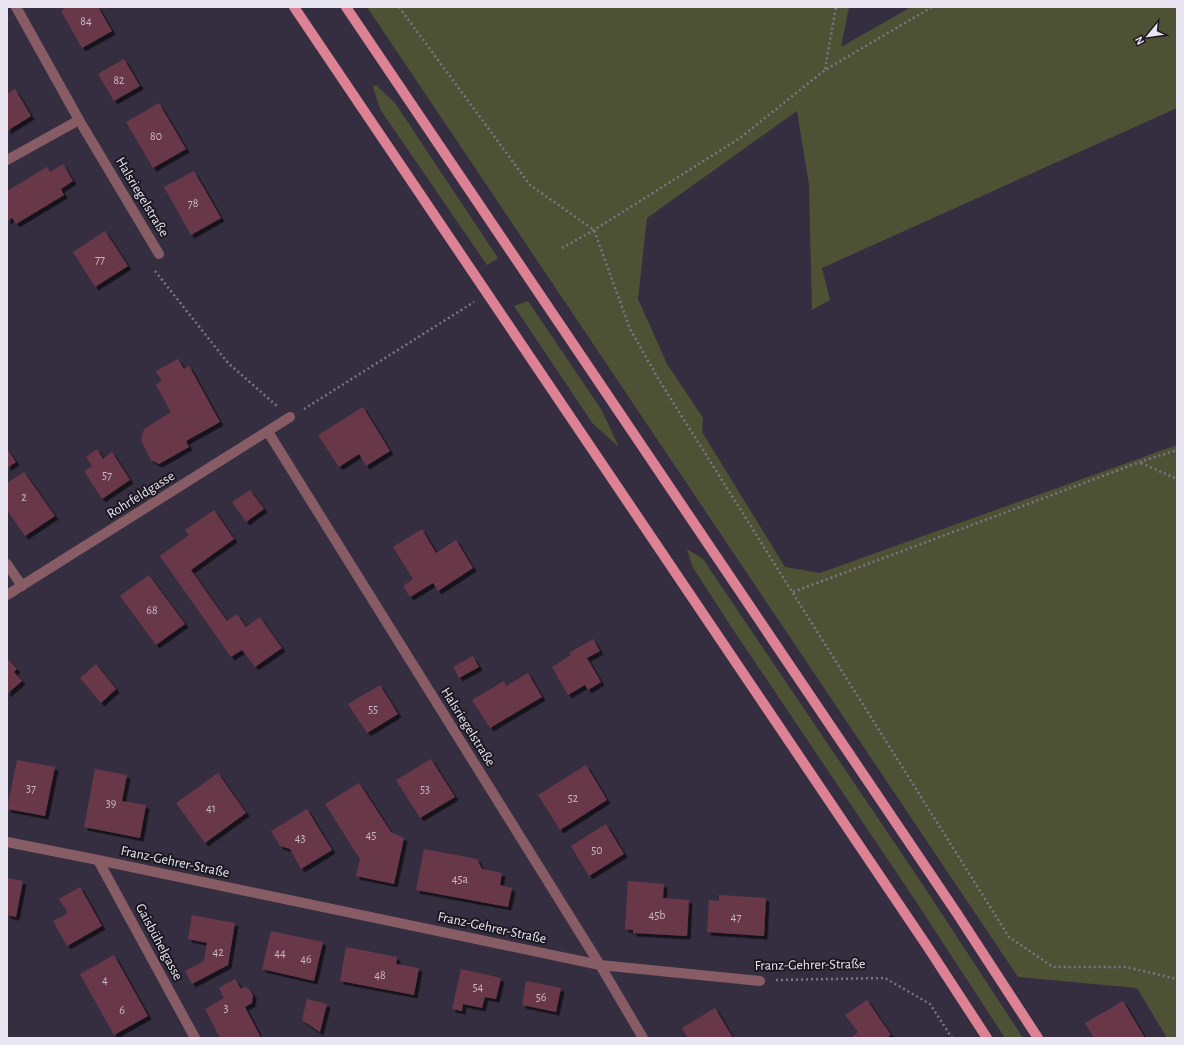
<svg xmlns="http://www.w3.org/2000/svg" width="1184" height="1045" font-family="'Alegreya Sans',sans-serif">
<defs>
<filter id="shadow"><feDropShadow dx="3.5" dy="3.5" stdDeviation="0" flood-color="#0009"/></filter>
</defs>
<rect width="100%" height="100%" fill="#352e41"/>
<g fill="#4d5235">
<polygon points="367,7 849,7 841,47 911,7 1177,7 1177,108 822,268 830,300 812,310 809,185 797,111 647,218 638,299 667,364 703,418 702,432 785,567 820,573 1177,445 1177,1038 1167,1038 1137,988 1018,977"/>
<polygon points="376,85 395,103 498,258 487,265 380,109 373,87"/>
<polygon points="528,301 601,409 619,447 593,424 514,306"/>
<polygon points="687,549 703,559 923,885 1023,1038 1005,1038 915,900 730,625 692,566"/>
</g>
<g fill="#68384a" filter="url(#shadow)">
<polygon points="67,7 98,7 112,31 82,48 61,11"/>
<polygon points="124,59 140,86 114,101 98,74"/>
<polygon points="15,89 31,116 7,131 7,94"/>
<polygon points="159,103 186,149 153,168 126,122"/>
<polygon points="63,164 73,181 61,189 64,195 16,224 12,218 7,221 7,191 47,167 50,172"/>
<polygon points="194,171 221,218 191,235 164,187"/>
<polygon points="105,231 128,266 95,287 73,252"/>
<polygon points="178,359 184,369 189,366 220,422 186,441 189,447 159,464 151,460 141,440 144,429 171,412 156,385 162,381 156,371"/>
<polygon points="363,407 390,451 366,466 359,454 339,467 318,435"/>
<polygon points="7,449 16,462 7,468"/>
<polygon points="97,449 103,459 112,452 130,480 102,499 84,471 92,466 86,457"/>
<polygon points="24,472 55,516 25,536 7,510 7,483"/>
<polygon points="250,490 264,509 246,522 232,502"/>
<polygon points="214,510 234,539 191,570 227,621 237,614 246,627 260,617 282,648 255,667 242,650 231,657 160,556 189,535 185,530"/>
<polygon points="422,529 436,553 456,540 473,568 438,591 433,583 410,597 403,586 413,579 393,547"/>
<polygon points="149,575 185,624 156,645 120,596"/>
<polygon points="593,639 600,651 587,658 601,682 588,690 585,685 568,695 552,667 571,655 569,653"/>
<polygon points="473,656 479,667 459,678 453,667"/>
<polygon points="7,658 17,669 14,672 22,681 7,694"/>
<polygon points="96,664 116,689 101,703 80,678"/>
<polygon points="528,673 542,697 490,728 472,700 504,681 506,686"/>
<polygon points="380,685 398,714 367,733 348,704"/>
<polygon points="431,759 455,797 420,818 396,780"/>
<polygon points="17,760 55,767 45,816 7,809"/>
<polygon points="586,765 607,800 560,830 538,795"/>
<polygon points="95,769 127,775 122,801 146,805 140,838 84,827"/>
<polygon points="218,773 246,813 205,843 176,803"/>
<polygon points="359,783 391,832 404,838 394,884 356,876 360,859 325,804"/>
<polygon points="307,809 332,850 301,869 290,849 280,846 271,831"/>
<polygon points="606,824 624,854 589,876 571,846"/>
<polygon points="424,849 477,859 482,869 502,873 500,885 512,888 508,907 416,890"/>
<polygon points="7,878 23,881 16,917 7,915"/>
<polygon points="628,881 664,884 663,898 689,900 687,936 633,933 633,930 625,929"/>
<polygon points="80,887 102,926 67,946 53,921 68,913 59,899"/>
<polygon points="719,895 766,898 764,936 707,932 709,900 719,901"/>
<polygon points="192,915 235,923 228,965 192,984 185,971 204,961 207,943 188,939"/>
<polygon points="271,931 323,942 314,981 262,969"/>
<polygon points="346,947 397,957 396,964 419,968 414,995 340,981"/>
<polygon points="114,955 148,1016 114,1035 80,974"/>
<polygon points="461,969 501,978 496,999 485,997 482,1008 463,1004 462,1011 452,1009"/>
<polygon points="235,979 241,989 245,987 249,989 253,995 252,1003 245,1007 261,1038 220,1038 205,1009 224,998 219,988"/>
<polygon points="526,981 561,988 556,1012 522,1005"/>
<polygon points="307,999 327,1004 320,1032 302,1020"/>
<polygon points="867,1000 891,1035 886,1038 850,1038 858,1032 845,1015"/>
<polygon points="1123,1001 1145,1038 1094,1038 1085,1023"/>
<polygon points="715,1008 733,1038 688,1038 682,1028"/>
</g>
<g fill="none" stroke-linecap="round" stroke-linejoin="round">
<g stroke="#7b7586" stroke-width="2.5" stroke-dasharray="2 3" stroke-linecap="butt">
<polyline points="399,7 530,185 594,230 630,329 659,380 1009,937 1053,967 1126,967 1177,979"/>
<polyline points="825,69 836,7"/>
<polyline points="562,248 594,230 740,138 825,70 932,7"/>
<polyline points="155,271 228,363 277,406"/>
<polyline points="304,409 474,302"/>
<polyline points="1141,463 1177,479"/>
<polyline points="793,592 1140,462 1177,450"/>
<polyline points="776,980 885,978 930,1004 952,1038"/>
</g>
<g stroke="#885c64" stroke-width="10">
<polyline points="16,7 79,120 159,254"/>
<polyline points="7,160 79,120"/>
<polyline points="268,432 600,965 643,1038"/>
<polyline points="7,564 22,586"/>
<polyline points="7,595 290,417"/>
<polyline points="7,842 98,860 600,965 760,981"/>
<polyline points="98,860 195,1038"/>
</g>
<g stroke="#dc8294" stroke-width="10">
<polyline points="294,7 927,946 987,1038"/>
<polyline points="346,7 956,912 1038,1038"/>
</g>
</g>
<g text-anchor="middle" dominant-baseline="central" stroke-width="4" stroke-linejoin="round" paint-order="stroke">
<g font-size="12" fill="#c9bac7">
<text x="86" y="21">84</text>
<text x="119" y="80">82</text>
<text x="156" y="136">80</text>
<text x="193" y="203">78</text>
<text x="100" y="259">77</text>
<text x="107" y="475">57</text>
<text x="24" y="497">2</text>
<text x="152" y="610">68</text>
<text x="373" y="709">55</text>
<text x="31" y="788">37</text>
<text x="425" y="789">53</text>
<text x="573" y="798">52</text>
<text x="111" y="803">39</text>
<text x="211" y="808">41</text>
<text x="371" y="835">45</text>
<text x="300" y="838">43</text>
<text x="597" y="850">50</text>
<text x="460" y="879">45a</text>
<text x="657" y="915">45b</text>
<text x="736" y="917">47</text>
<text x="218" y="952">42</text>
<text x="280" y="953">44</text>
<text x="306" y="959">46</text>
<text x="380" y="975">48</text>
<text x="105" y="980">4</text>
<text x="478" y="987">54</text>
<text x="541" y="997">56</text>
<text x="226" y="1008">3</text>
<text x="122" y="1010">6</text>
</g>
<g font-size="14" fill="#e9e5f1" stroke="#1b1821">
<text transform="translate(142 197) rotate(59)">Halsriegelstraße</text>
<text transform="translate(141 495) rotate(-32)">Rohrfeldgasse</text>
<text transform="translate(468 727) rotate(58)">Halsriegelstraße</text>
<text transform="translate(175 862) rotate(12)">Franz-Gehrer-Straße</text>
<text transform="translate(492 928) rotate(12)">Franz-Gehrer-Straße</text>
<text transform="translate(159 942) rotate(62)">Gaisbühelgasse</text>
<text transform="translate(810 965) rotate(-1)">Franz-Gehrer-Straße</text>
</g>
</g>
<rect width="1184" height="1045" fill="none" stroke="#e9e5f1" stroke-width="16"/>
<g transform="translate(1148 36) rotate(241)" stroke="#1b1821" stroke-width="3" paint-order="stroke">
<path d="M0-3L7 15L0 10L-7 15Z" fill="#e9e5f1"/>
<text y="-6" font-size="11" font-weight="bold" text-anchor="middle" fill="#e9e5f1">N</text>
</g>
</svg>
